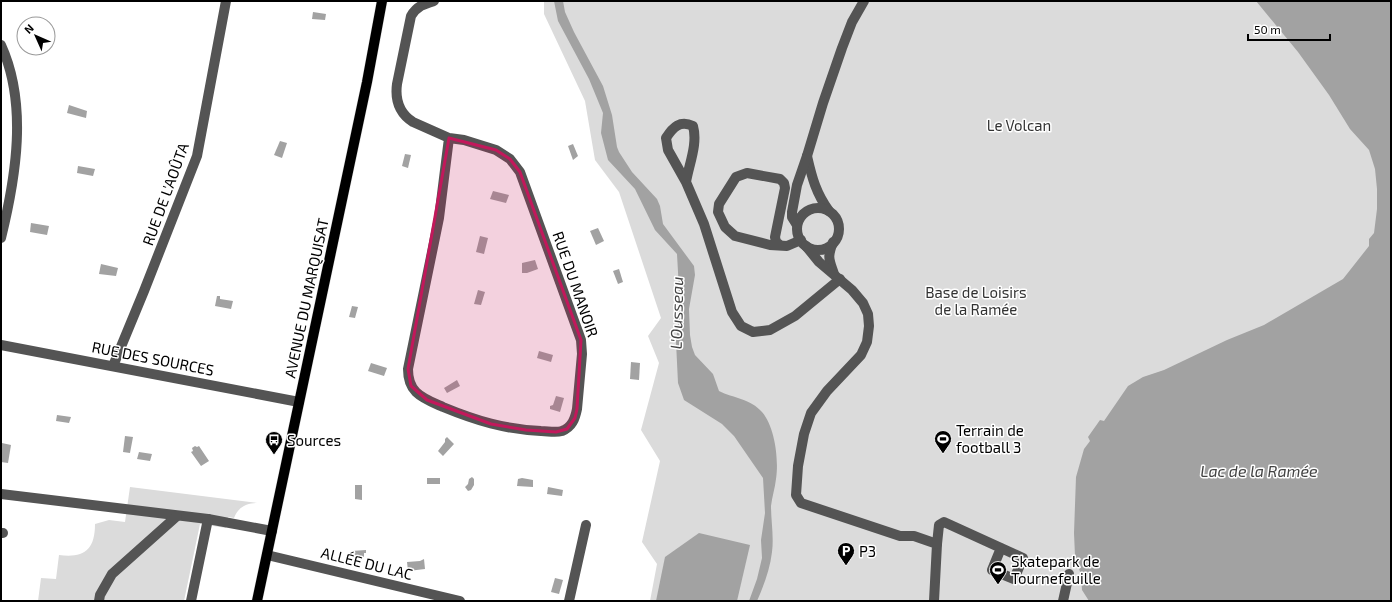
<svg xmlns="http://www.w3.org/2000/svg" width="1392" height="602" font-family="'Exo 2',sans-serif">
<rect width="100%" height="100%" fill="#fff"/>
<g fill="#dbdbdb">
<polygon points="544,1 1391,1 1391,601 650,601 657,564 642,542 660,461 641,430 659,363 648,336 661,318 619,192 595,160 585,101 544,14"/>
<path d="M130 487 257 503C247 503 238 507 234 518L228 517 226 528 200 524 184 601H38L41 578 56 579 59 555C83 558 95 551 95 524L109 520 125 522Z"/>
</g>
<g fill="#a2a2a2">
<path d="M554 1H563L565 12 574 32 603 86 612 115 617 147 619 152 632 172 657 199 660 206 663 224 694 266 695 275 689 309 690 335 692 347 695 355 713 374 719 391C733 398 751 399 762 412 775 427 779 460 776 479 775 488 772 497 771 506 771 521 774 537 772 552 770 569 764 585 757 601H749L757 579 762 558 761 540 765 513 763 478 734 436 722 424 684 400 678 383 676 342 680 308 677 254 655 230 635 189 608 160 601 133 603 113 589 79 558 21Z"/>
<polygon points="1256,1 1391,1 1391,601 1089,601 1082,590 1081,575 1075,556 1074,533 1076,477 1084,449 1090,441 1088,437 1100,420 1104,421 1128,386 1143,377 1164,370 1227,340 1264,325 1343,279 1369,246 1369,239 1374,233 1377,209 1377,189 1375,169 1369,150 1350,129 1329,95 1298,52"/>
<polygon points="313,12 326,14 325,20 312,19"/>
<polygon points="69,105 87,111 86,118 67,113"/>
<polygon points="280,141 287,143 282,158 274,155"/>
<polygon points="573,144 578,156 573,160 568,146"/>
<polygon points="405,154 411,155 408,168 402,166"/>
<polygon points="78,166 95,169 93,176 77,173"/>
<polygon points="493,191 509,195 506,203 490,199"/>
<polygon points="31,223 49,226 47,235 30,232"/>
<polygon points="598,228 604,241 596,245 590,231"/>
<polygon points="480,236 488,238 484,254 476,252"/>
<polygon points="535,260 538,269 527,273 522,273 522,263"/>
<polygon points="101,264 118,268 116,276 99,274"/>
<polygon points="619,269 623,282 618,284 613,271"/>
<polygon points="478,290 485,292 481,305 474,304"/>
<polygon points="217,296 220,296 220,299 233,301 231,309 215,306"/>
<polygon points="352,306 358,307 355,318 349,317"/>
<polygon points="539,351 553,355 551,362 537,358"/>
<polygon points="631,362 640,363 639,380 630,379"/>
<polygon points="371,363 387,368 384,376 368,371"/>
<polygon points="457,380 460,386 447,393 444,388"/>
<polygon points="556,396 564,398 560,412 550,409 550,406 553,405"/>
<polygon points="57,415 71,417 69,423 56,421"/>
<polygon points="125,436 133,437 130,453 123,452"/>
<polygon points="447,437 454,444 443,456 438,451 445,442 445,439"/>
<polygon points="2,443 11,445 8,463 1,462"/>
<polygon points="195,446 197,447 199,446 209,461 201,466 191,452 193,451 192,448"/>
<polygon points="139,452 152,454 150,461 137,459"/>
<polygon points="472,477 474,479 474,485 471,490 468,491 465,487 468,484 469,479"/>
<rect x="427" y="478" width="13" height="6"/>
<polygon points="522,478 533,480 533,487 517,486 518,479"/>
<polygon points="355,485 362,485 362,500 355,499"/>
<polygon points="548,487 563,490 562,496 547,494"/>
<polygon points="699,533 750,545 737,601 656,601 665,557"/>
<polygon points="366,550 366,553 364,553 364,557 351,557 351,551"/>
<polygon points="424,559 425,569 408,571 407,562 420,561"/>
<polygon points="555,578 563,580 559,594 551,592"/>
</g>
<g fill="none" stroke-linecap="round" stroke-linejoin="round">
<defs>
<polyline id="major" points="257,601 367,82 382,1"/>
</defs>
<use href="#major" stroke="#dbdbdb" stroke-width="11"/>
<g stroke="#545454" stroke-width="10">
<path d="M434 1C424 4 417 6 411 16L397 84C395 99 399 113 413 122L449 138 464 140 496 150 510 159 520 172 581 340 582 354 577 409C575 419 572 427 562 431 555 433 548 431 541 431 504 429 477 421 443 407 434 403 423 399 416 392 410 386 408 378 408 369L439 218 449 138"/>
<path d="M1 45C28 104 16 177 1 238"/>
<path d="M807 156C812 178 816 193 829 211"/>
<path d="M686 182C689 164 698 144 693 126 680 120 673 127 666 138L668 150 686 182 704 224 732 312 741 326 753 332 770 330 795 316 840 279"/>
<circle cx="818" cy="229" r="21"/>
<polyline points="797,225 792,217 792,212 797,185 807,156 823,103 842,48 852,22 864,1"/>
<path d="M833 242C827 258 829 259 834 274"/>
<polyline points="780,245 776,242 775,237 785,188 784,183 780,179 747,173 736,177 719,204 718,212 725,227 735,236 770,245 787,246 801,240"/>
<polyline points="806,246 819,262 852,290 863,303 868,314 869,326 867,342 861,355 827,391 811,413 804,434 798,466 796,495 801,503 900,536 914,536 937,544 934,601"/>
<polyline points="1,345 299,402"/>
<polyline points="113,366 144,291 197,156 226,1"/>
<polyline points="1,494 208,519 272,531"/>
<polyline points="1,533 3,533"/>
<polyline points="937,544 939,525 944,522 1023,558 1014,579 992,570 1001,548"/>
<polyline points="267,555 460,601"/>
<polyline points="99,601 100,595 112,574 177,516"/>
<polyline points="191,601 208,519"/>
<polyline points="569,601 586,525"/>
<polyline points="1063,601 1069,574"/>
</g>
<use href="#major" stroke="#000" stroke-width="10"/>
</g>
<path fill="#c2185b" fill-opacity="0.2" stroke="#c2185b" stroke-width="3" stroke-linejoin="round" d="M449 138 496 150 510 159 520 172 581 340 577 409 575 418 567 429 556 432 526 430 491 424 427 400 411 386 408 369Z"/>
<defs>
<symbol id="stadium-pin" viewBox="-11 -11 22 30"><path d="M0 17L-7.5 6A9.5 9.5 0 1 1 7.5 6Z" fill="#000" stroke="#fff"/><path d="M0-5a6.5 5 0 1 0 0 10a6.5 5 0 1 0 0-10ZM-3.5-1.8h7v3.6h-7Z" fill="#fff"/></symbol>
<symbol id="bus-pin" viewBox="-11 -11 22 30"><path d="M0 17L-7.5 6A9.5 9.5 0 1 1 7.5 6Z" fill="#000" stroke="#fff"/><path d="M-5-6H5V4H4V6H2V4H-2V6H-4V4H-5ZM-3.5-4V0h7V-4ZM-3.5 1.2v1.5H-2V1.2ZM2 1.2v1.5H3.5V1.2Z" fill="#fff"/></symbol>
<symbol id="parking-pin" viewBox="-11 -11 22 30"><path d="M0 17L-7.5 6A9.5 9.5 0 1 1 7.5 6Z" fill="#000" stroke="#fff"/><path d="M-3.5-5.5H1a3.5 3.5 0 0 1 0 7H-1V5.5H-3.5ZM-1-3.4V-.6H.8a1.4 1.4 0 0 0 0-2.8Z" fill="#fff"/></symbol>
</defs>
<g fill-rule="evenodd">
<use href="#stadium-pin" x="933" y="429" width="20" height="27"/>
<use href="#bus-pin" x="264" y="430" width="20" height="27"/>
<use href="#parking-pin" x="836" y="541" width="20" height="27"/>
<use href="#stadium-pin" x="988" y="560" width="20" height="27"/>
</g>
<g text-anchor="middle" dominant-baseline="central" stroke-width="3" stroke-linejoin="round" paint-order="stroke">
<g font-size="15" fill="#323232" stroke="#fff">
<text x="1019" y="125">Le Volcan</text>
<text x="976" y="292">Base de Loisirs<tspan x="976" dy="17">de la Ramée</tspan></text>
</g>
<g font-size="15" fill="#000" stroke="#fff">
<text transform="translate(165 194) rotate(-70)">RUE DE L'AOÛTA</text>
<text transform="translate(576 284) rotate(71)">RUE DU MANOIR</text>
<text transform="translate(306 298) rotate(-78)">AVENUE DU MARQUISAT</text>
<text transform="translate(153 358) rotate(11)">RUE DES SOURCES</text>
<text transform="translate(367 563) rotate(14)">ALLÉE DU LAC</text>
</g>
<g font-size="15" fill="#000" stroke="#fff" text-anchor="start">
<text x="956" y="430">Terrain de<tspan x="956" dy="17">football 3</tspan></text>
<text x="287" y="440">Sources</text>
<text x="859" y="551">P3</text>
<text x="1011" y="561">Skatepark de<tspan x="1011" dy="17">Tournefeuille</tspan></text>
</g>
<g font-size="16" font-style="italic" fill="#434343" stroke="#fff">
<text transform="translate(676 313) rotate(-89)">L'Ousseau</text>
<text x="1259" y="470">Lac de la Ramée</text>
</g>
</g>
<rect width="1392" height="602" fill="none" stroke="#000000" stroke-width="4"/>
<g transform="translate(36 36) rotate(315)"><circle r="19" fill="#ffffff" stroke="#999999"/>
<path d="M0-3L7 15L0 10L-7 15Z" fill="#000000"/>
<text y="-6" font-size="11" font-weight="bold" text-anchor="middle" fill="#000000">N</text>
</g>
<path d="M1248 34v6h82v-6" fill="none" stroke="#000000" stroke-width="2"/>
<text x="1254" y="34" font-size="12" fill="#000000" stroke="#ffffff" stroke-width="3" paint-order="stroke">50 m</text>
</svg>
